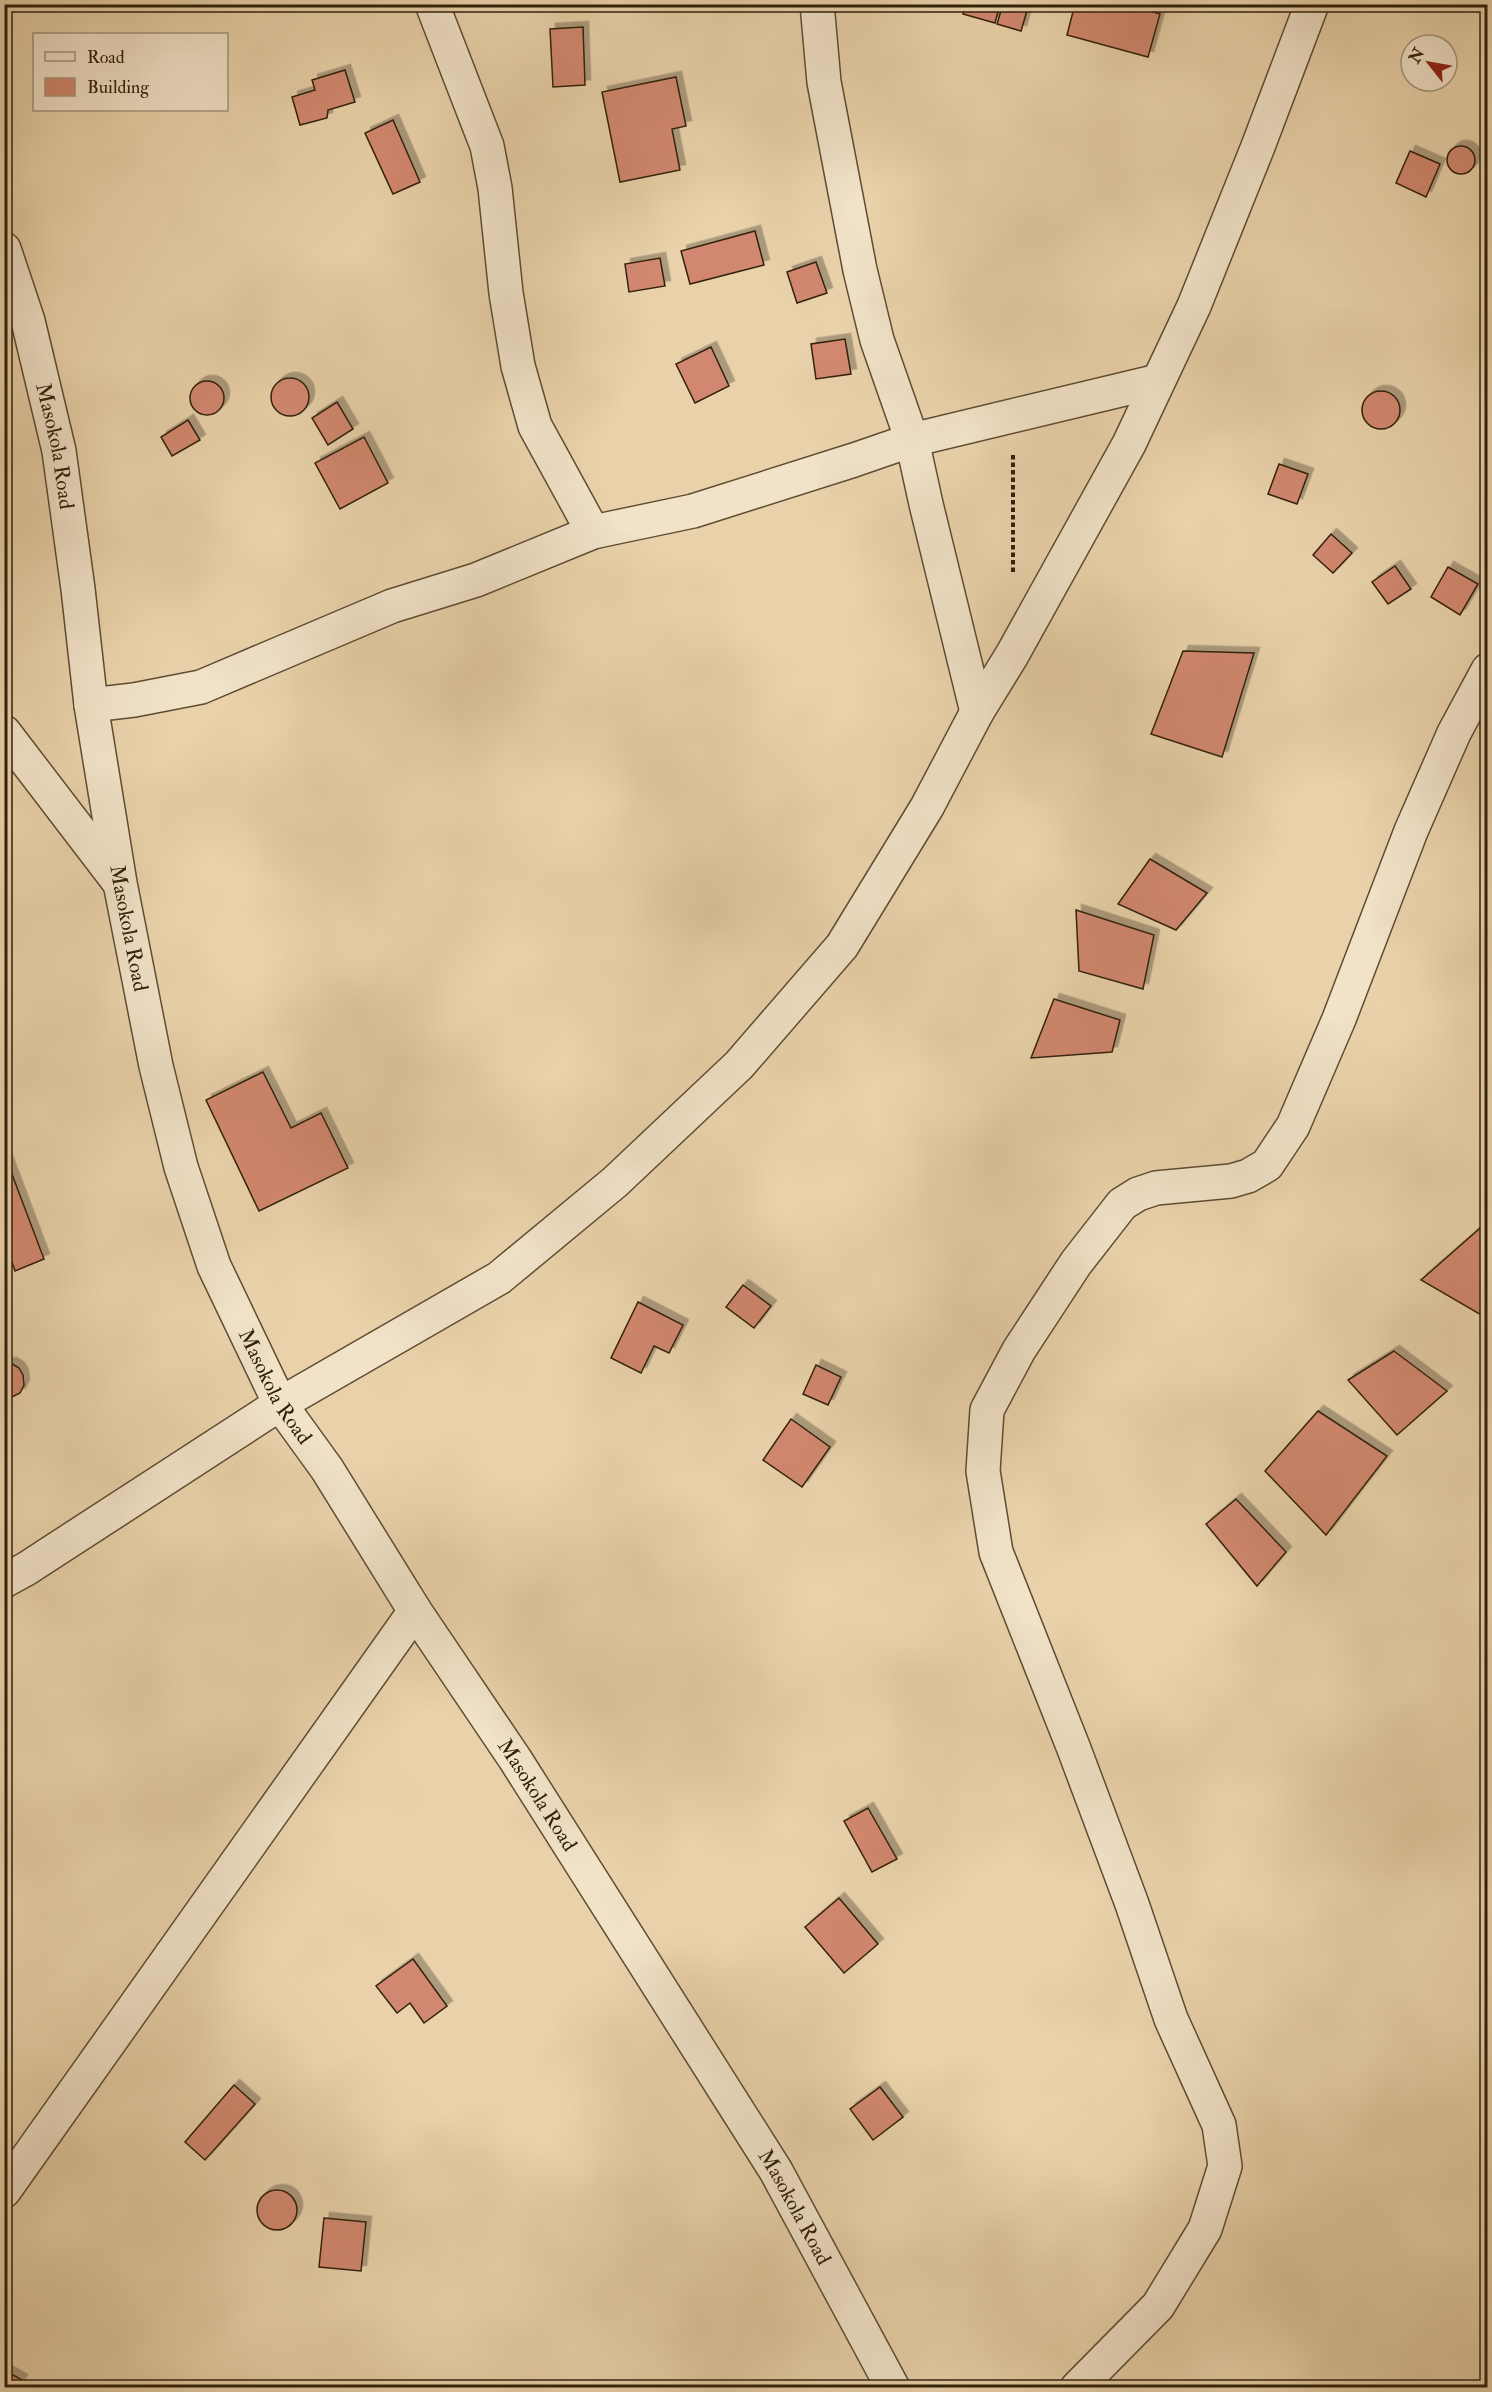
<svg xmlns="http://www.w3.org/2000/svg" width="1492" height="2392" font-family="'IM FELL Double Pica',serif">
<defs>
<filter id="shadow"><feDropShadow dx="5.5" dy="-5.5" stdDeviation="0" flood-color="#0004"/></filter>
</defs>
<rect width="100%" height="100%" fill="#e9d2aa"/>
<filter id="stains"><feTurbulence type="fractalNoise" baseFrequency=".00333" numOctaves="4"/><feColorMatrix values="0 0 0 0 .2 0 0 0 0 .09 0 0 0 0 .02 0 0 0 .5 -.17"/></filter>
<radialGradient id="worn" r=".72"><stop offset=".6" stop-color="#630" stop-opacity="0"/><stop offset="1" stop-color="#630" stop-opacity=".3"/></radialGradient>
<g fill="#d2886f" stroke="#30200b" stroke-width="1.5" filter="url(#shadow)">
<polygon points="966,4 1000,4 995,23 963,14"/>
<polygon points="1003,4 1029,4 1021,31 997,24"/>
<polygon points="1075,4 1125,4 1160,14 1148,57 1067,35"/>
<polygon points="583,27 585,85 553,87 550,29"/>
<polygon points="345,70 355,102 328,110 327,118 300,125 292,97 315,90 312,80"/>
<polygon points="676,77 686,126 672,129 680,170 620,182 602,92"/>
<polygon points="393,120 420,182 393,194 365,133"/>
<circle cx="1461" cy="160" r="14"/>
<polygon points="1410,151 1440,164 1426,197 1396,183"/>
<polygon points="755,231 764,265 690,284 681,251"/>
<polygon points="660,258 665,286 629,292 625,264"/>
<polygon points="816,262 827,293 797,303 787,272"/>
<polygon points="845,339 851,374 816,379 811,344"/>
<polygon points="711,347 729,386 695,403 676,364"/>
<circle cx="290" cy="397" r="19"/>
<circle cx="207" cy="398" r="17"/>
<circle cx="1381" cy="410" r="19"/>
<polygon points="337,402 353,429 328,445 312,418"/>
<polygon points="188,420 200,440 172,456 161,437"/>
<polygon points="364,437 388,483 340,509 315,463"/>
<polygon points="1279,464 1308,474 1297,504 1268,494"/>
<polygon points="1331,534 1352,553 1333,573 1313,555"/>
<polygon points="1395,566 1411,589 1388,604 1372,582"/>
<polygon points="1448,567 1478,584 1460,615 1431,597"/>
<polygon points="1183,651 1254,653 1222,757 1151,734"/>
<polygon points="1150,859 1207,893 1176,930 1118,904"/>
<polygon points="1076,910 1154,935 1143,989 1079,971"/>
<polygon points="1054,999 1120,1020 1112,1052 1031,1058"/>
<polygon points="263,1072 291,1128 321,1113 348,1168 259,1211 206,1100"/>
<polygon points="4,1153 44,1259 15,1271 12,1262 4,1265"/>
<polygon points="1487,1222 1488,1223 1488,1319 1421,1280"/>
<polygon points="743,1285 771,1306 754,1328 726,1307"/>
<polygon points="638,1302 683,1325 669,1353 654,1346 641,1373 611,1358"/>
<polygon points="1394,1351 1447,1391 1397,1435 1348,1380"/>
<polygon points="11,1363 19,1368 23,1375 24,1385 20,1393 12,1397 4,1398 4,1364"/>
<polygon points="816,1365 841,1377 828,1405 803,1394"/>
<polygon points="1318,1411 1387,1456 1326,1535 1265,1471"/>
<polygon points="791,1419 830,1447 802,1487 763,1460"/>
<polygon points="1236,1499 1286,1552 1257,1586 1206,1524"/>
<polygon points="868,1808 897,1859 872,1872 844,1821"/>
<polygon points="839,1898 878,1944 844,1973 805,1927"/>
<polygon points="413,1959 447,2006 424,2023 410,2003 397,2013 376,1986"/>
<polygon points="234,2085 255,2104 205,2160 185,2142"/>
<polygon points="880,2087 903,2117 873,2140 850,2109"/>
<circle cx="277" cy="2210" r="20"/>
<polygon points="324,2218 366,2222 361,2271 319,2267"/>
<polygon points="4,2370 22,2380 17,2388 4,2388"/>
</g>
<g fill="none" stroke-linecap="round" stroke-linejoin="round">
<defs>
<g id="minor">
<polyline points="432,4 487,146 495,188 506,293 518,366 535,426 593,532"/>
<polyline points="817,4 824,82 860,270 877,340 912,440 926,504 977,712"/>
<path id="s1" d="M4 249 28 321 59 451 78 589 91 705 120 883 156 1066 181 1167 214 1266 280 1404 327 1469 415 1611 515 1759 776 2171 893 2388"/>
<polyline points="91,705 134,700 201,687 392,606 476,580 593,532 693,511 854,460 912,440 1158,381"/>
<polyline points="4,732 118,881"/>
<polyline points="4,1581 26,1569 280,1404 499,1278 615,1182 739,1065 842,946 927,807 977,712 1012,655 1129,444 1194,306 1257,149 1312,4"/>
<polyline points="4,2191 415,1611"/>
<polyline points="1077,2388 1158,2306 1205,2229 1225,2166 1219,2125 1171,2019 1132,1904 1074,1749 996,1552 983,1471 987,1410 1019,1350 1076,1263 1122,1204 1138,1194 1156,1188 1231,1181 1248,1176 1267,1165 1293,1126 1339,1019 1411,831 1454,733 1488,670"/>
</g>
</defs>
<use href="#minor" stroke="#5e4c33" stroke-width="36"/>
<polyline stroke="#30200b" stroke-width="4" stroke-dasharray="4.5 3" stroke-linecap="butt" points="1013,572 1013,454"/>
<use href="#minor" stroke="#f1e2c8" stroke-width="33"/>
</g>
<g text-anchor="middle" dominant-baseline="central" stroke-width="4.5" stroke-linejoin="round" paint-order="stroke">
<g font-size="21" fill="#30200b" stroke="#f1e2c8">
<text stroke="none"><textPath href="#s1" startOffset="204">Masokola Road</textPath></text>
<text stroke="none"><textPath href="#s1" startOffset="692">Masokola Road</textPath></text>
<text stroke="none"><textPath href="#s1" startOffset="1176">Masokola Road</textPath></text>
<text stroke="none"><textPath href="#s1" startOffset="1662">Masokola Road</textPath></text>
<text stroke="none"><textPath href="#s1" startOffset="2148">Masokola Road</textPath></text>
</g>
</g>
<rect width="1492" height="2392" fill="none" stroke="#e9d2aa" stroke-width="24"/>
<rect x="6" y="6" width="1480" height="2380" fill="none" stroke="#30200b" stroke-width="3"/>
<rect x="12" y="12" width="1468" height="2368" fill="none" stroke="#30200b" stroke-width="1.5"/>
<rect x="33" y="33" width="195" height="78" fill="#f1e2c8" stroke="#a4947c" stroke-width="1.5"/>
<rect x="45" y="52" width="30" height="9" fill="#f1e2c8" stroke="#a4947c" stroke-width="1.5"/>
<text x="87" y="63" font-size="18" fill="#30200b">Road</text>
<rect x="45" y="78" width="30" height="18" fill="#d2886f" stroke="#a4947c" stroke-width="1.5"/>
<text x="87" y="93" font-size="18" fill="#30200b">Building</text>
<g transform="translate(1429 63) rotate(301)"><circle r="28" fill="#f1e2c8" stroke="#a4947c" stroke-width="1.5"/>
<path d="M0-4.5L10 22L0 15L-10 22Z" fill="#8f2418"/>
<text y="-9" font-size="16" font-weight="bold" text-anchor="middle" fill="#30200b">N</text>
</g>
<rect width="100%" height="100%" filter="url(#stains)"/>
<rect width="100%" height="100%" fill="url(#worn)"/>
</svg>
